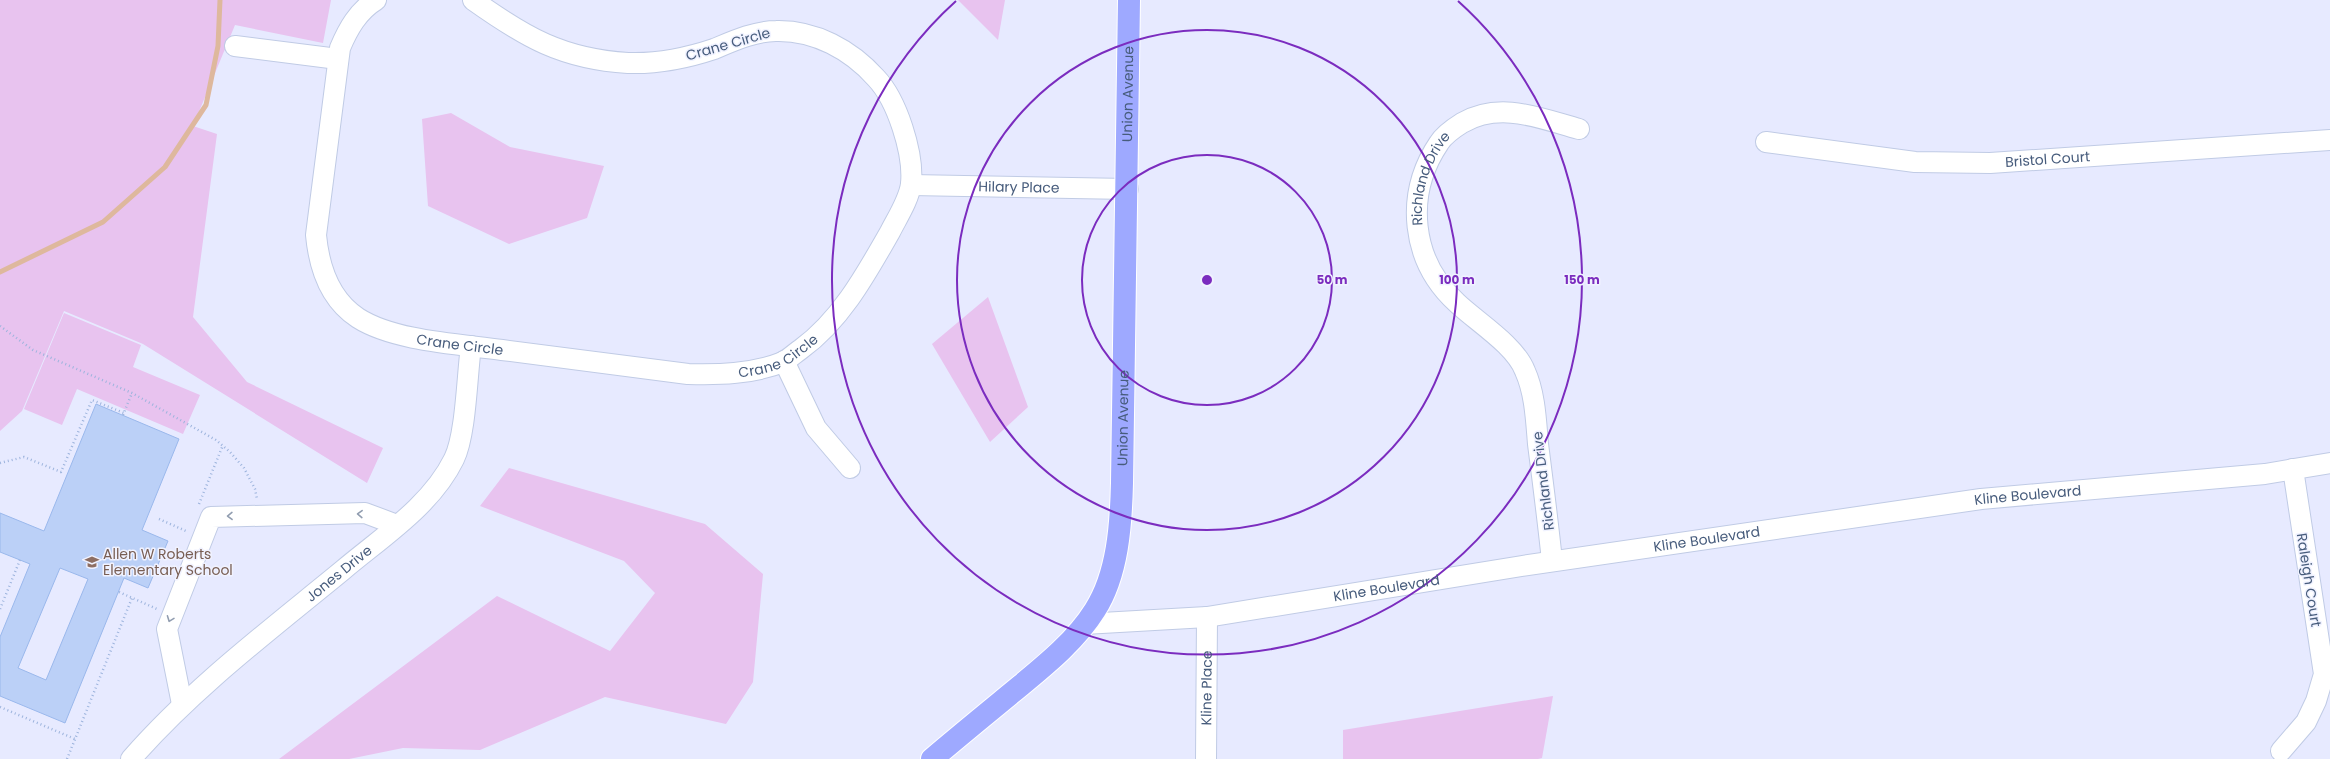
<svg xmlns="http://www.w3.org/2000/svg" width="2330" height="759" font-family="Poppins,sans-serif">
<rect width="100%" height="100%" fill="#e7eaff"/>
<g fill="#e8c3ef">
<polygon points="0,0 331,0 323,43 235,25 193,126 217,134 193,317 247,382 383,448 367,483 143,344 64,311 22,411 0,431"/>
<polygon points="958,0 1005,0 998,40"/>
<polygon points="451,113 510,147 604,166 587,218 509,244 428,206 422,119"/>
<polygon points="988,297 1028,407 990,442 932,344"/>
<polygon points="64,313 141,345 133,367 200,395 183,434 77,389 62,425 24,409"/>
<polygon points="509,468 705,524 763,574 753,682 726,724 605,697 480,750 403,748 349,759 279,759 497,596 610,651 655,593 624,561 480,506"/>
<polygon points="1553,696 1542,758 1538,759 1343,759 1343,730"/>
</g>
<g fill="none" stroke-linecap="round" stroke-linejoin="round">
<polyline stroke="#deb89d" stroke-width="5" points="0,272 103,222 165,167 206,105 218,46 220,0"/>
</g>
<path fill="#bbd0f7" stroke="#9ab8ec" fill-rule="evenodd" d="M96 404 179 439 142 530 168 541 148 588 124 578 65 723 0 696V637L30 564 0 552V513L44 531ZM60 568 88 579 46 680 18 668Z"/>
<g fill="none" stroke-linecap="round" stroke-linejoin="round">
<defs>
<g id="minor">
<path id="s1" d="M376 0C358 11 348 29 340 48L316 235C319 267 329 299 358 318 394 341 459 344 502 350 564 358 626 366 688 374 719 375 753 374 783 362 789 359 795 353 801 349 841 320 866 274 890 232 897 218 909 200 911 184 914 153 897 100 876 78 851 50 815 30 776 31 755 31 733 41 714 49 687 58 656 64 628 63 562 59 525 37 473 0"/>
<polyline points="235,46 338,59"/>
<path id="s2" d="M1766 142 1915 162 1990 163 2330 140"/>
<path id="s3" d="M911 185 1128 189"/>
<polyline points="784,361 816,428 850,468"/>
<path id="s4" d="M1552 561C1548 522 1543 483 1538 444 1536 420 1535 393 1525 371 1515 345 1477 322 1457 303 1411 261 1404 195 1439 143 1444 135 1454 128 1462 123 1500 101 1539 118 1579 129"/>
<path id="s5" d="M1084 624 1207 617 1522 566 1981 499 2265 474 2330 463"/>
<polyline points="182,704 167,629 211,517 365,513 397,525"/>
<polyline points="2281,751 2306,722 2316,701 2324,674 2293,469"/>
<path id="s6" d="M131 759C193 688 270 630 343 570 382 537 431 506 454 459 466 435 467 375 471 346"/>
<path id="s7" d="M1206 759 1207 617"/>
</g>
<g id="major">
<path id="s8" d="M932 759C959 736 986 714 1014 691 1043 667 1075 642 1095 610 1118 574 1121 524 1122 483L1129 0"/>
</g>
</defs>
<use href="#minor" stroke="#c0cbe5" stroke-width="22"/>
<use href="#major" stroke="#fff" stroke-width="24"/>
<g stroke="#9db4dd" stroke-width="2.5" stroke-dasharray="1 3" stroke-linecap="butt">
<polyline points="0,326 33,350 132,393 216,440 230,452 244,468 255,489 257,499"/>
<polyline points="123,415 132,393"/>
<polyline points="0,463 24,457 61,472 92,400 124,413"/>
<polyline points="199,504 223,445"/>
<polyline points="159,519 186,531"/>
<polyline points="119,592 157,609"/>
<polyline points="0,609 20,560"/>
<polyline points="0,707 75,739"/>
<polyline points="67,759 132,598"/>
</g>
<use href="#minor" stroke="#fff" stroke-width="20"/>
<use href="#major" stroke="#9ea9ff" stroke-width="22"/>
</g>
<defs><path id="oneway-chevron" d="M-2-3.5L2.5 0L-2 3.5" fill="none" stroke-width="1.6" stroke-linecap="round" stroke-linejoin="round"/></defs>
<g stroke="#919db0">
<use href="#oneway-chevron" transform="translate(360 514) rotate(-178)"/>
<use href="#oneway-chevron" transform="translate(230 516) rotate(179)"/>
<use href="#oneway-chevron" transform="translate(170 619) rotate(111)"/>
</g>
<g fill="none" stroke="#7b2cbf" stroke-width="2">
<circle cx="1207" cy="280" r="125"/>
<circle cx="1207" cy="280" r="250"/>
<path d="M1458 1A375 375 0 1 1 956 1"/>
</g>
<defs>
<symbol id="school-bare" viewBox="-9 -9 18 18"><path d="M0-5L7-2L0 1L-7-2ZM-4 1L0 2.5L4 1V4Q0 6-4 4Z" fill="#8d6e63" stroke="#f0f2ff" stroke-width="2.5" paint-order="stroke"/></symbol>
</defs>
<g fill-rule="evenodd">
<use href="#school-bare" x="82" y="552" width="20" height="20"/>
</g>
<g text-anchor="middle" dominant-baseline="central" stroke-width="3" stroke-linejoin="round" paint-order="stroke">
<g font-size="14" fill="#475c7c" stroke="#f0f2ff">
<text transform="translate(728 44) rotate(-16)">Crane Circle</text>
<text stroke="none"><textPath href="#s8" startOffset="742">Union Avenue</textPath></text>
<text stroke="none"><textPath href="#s2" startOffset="283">Bristol Court</textPath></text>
<text stroke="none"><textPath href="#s4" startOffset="428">Richland Drive</textPath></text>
<text stroke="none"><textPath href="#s3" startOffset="108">Hilary Place</textPath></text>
<text stroke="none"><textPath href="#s1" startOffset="452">Crane Circle</textPath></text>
<text stroke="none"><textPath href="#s1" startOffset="776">Crane Circle</textPath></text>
<text stroke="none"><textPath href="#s8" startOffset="418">Union Avenue</textPath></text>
<text transform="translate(1543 481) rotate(-97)">Richland Drive</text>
<text stroke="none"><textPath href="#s5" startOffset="953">Kline Boulevard</textPath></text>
<text stroke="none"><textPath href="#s5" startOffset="629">Kline Boulevard</textPath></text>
<text stroke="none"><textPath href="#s6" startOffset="279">Jones Drive</textPath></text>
<text transform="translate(2309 580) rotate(81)">Raleigh Court</text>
<text stroke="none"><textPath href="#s5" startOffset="305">Kline Boulevard</textPath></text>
<text stroke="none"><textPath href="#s7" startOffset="71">Kline Place</textPath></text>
</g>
<g font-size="14" fill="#785e54" stroke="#f0f2ff" text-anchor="start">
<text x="103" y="554">Allen W Roberts<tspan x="103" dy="16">Elementary School</tspan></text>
</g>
</g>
<circle cx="1207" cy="280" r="6" fill="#7b2cbf" stroke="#f0f2ff" stroke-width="2"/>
<g font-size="12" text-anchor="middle" font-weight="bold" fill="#7b2cbf" stroke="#f0f2ff" stroke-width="3" stroke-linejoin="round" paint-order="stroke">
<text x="1332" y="284">50 m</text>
<text x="1457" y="284">100 m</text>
<text x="1582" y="284">150 m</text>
</g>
</svg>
